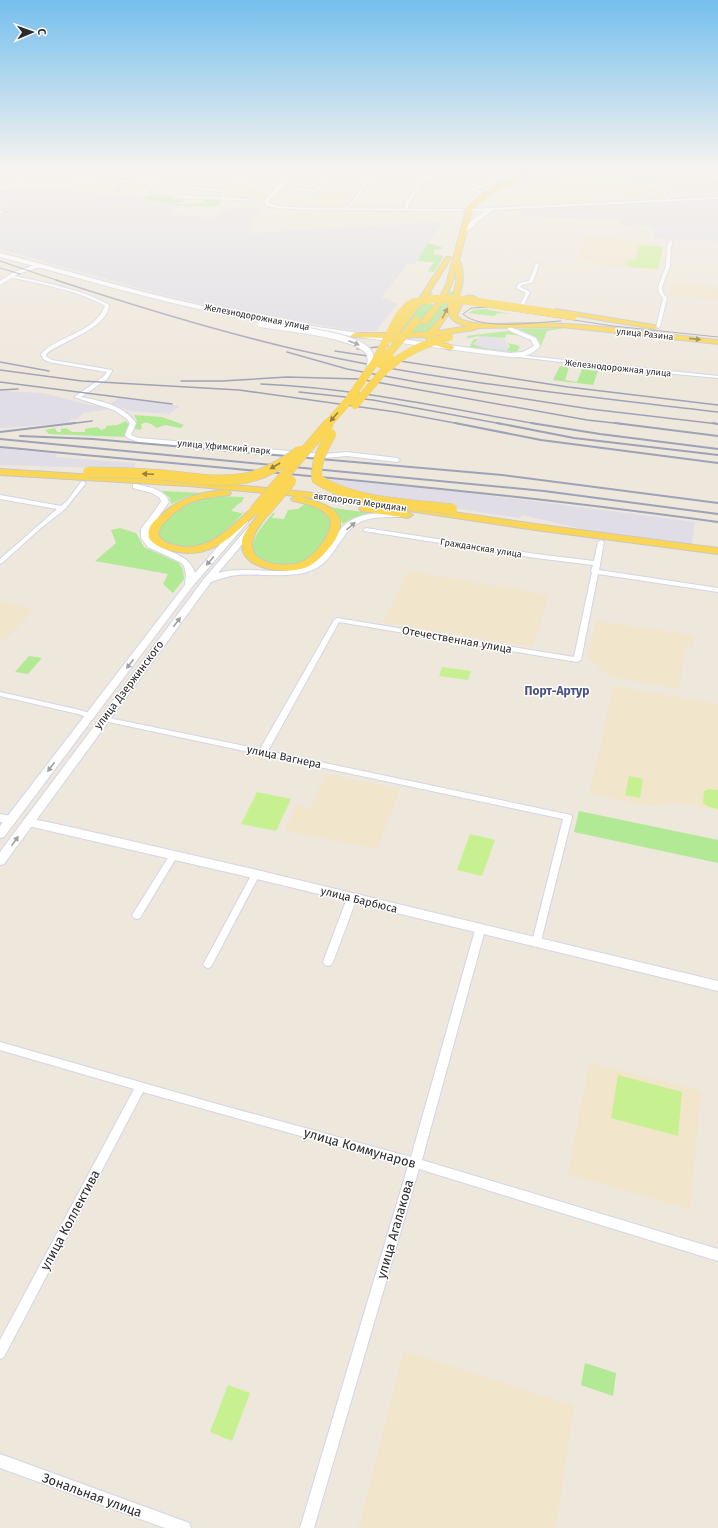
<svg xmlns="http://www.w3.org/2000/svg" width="718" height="1528" font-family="'Fira Sans',sans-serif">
<rect width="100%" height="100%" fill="#eee7dc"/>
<g fill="#e0dde6">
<polygon points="656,168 703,168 718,180 718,190 671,191 658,174"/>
<polygon points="24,187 40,190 46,188 62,191 131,197 177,206 171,215 214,217 223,210 230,208 262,209 251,222 252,222 248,229 248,233 442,222 415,264 408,263 381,298 392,300 391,302 398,303 395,307 376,331 361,332 210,306 149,291 0,249 0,210 13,204 0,202 0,193 13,188"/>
<polygon points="718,199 718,241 653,238 655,228 637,224 634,226 620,225 621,221 609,219 522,217 517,210"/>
<polygon points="480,336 503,338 509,348 508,351 482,348 473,344"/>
<polygon points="0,391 43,393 90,405 102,406 110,409 83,413 78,418 69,421 69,423 0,428"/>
<polygon points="119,398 180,406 169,414 131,411 111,404"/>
<polygon points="0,448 57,454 55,457 135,463 135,469 0,465"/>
<polygon points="322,479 435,489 525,500 695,522 692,544 596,532 522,515 520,518 351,493"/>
</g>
<g fill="#f1e5cb">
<polygon points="576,174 591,177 594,176 609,178 585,191 553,185"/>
<polygon points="611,179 659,187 666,198 626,200 618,194 588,191"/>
<polygon points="242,187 257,190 256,193 268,194 263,199 224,197 228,191 234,191"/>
<polygon points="318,191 352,194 355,195 345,208 298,205 300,202 307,202"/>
<polygon points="586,236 641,240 641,242 659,244 659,247 663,247 659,270 593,265 593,262 577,260"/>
<polygon points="672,283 718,287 718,301 672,297 669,295"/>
<polygon points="408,571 549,595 533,647 383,622"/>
<polygon points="0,601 34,609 4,641 0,641"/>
<polygon points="597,621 694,635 693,647 685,647 679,689 610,677 587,656"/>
<polygon points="614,686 718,704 718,811 677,802 651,806 589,794"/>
<polygon points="326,774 400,789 377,849 285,830 296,805 310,808"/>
<polygon points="589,1063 701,1091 690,1209 568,1174"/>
<polygon points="404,1351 574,1406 556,1528 358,1528"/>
</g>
<g fill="#b1e995">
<path d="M152 195 172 196 171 199H183L184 201C171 207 156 201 143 198L144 197Z"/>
<polygon points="205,199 221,199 219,203 221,204 216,207 171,205 205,202 203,200"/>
<polygon points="428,243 441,247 443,249 434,250 434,254 444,256 434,272 428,271 434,262 417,261"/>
<polygon points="441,273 438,281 436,281 430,292 433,293 426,303 442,306 450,291 454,292 436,325 427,333 401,332 400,330"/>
<polygon points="485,309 512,314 498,313 494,316 468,313 473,310"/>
<path d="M564 328 547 331 541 346C539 336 526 333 518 329Z"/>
<polygon points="507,331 523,336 506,334 505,338 479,336 460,340 468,338 466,336"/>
<polygon points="474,339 478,339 473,344 484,348 507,351 510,346 507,343 517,345 520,347 517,352 512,352 470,348 469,347"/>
<polygon points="560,366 569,367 565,380 577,382 582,369 598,371 593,385 553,380"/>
<path d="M134 415 162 417 184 425 181 428 165 425 157 428C151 424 148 421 141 424L142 428 140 430 132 428 137 421Z"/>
<polygon points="126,421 129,425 125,437 49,434 45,430 55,428 57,432 61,432 61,429 66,428 72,432 85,432 85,429 97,427 101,430 106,428 106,426 117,425"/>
<polygon points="162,491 202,493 186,497 171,504 170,498"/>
<path d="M213 496 244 497 242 502 238 504 231 511 241 513 244 512C219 539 194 562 158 537 157 522 177 506 191 501 197 498 206 498 213 496Z"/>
<path d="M305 504C321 508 326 511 333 526 327 536 321 548 312 556 308 559 303 562 299 563 286 567 252 566 253 546 253 535 267 521 273 513H275L272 518 284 519 288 510 298 509Z"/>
<polygon points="328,507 329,507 369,513 353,518 343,524 338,514"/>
<polygon points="120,528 136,533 144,547 179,563 183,570 184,579 173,593 163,584 168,574 95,561 116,543 111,530"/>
<polygon points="29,656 42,658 28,674 15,672"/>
<polygon points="579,811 718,840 718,863 574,832"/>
<polygon points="585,1363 616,1373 613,1396 581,1385"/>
</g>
<g fill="#c7f190">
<polygon points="639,245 663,247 658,269 631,267 626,265 627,261 635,260"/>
<polygon points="442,667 471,671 468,680 439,676"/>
<polygon points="629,776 643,779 640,798 625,795"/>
<polygon points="709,789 718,790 718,809 707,806 703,803 704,791"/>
<polygon points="257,792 291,799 276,831 241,824"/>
<polygon points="470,834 495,840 482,876 457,870"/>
<polygon points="618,1075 682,1092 678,1136 611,1118"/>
<polygon points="228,1385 250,1393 232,1441 210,1432"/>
</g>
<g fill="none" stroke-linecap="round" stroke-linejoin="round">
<g stroke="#68d0f8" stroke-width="1">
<polyline points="123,181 135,173 136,168"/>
<polyline points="120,192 115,189 120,186 121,182"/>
</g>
<defs>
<g id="minor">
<polygon points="103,168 108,168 91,177 154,183 158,181 160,182 158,184 223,190 228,192 224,195 225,198 269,200 267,201 179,198 178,196 222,197 220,195 223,192 156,185 142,195 141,193 152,185 88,179 67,189 66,187 84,178 0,171 0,169 87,177"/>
<polygon points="171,168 329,176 337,168 341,168 316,192 164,176 166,175 315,190 327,178"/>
<polygon points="367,168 372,168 377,171 347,211 345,211 373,171"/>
<polygon points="426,168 434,168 495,179 508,173 485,168 511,172 520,168 525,168 476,190 483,191 482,193 470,190 492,180 439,171 429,176 433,177 431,179 444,181 445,183 428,181 429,178 427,177 410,201 407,210 404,211 406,201 425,175 436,170"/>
<polygon points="708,168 712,168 718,173 718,176"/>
<polygon points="646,169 648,169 671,201 669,201"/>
<polygon points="19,173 20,175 0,180 0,178"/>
<polygon points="0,211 5,212 0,213"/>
<polygon points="671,240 673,241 671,247 670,266 662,287 663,293 667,298 660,327 658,328 656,327 663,298 659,293 658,287 666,266 667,247 669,241"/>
<polygon points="536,263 539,264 533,282 522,285 520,287 530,292 523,307 519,307 526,293 516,288 519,283 529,281"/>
<path d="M10 275C38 281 85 290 109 305 108 328 62 341 46 354L47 357 52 360 112 370V371L107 379 81 397C101 401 123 405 136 423L131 435 139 438 324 454 347 452 397 458 400 460 397 462 347 456 324 458 138 442 128 438 125 435 130 423 127 419 114 410 74 397 103 377 107 372 49 362 43 359 41 354C59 335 95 333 105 306 81 291 36 283 9 277Z"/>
<polygon points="517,355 718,376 718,378 611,368 519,357 517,357"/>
<polygon points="83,481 86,483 65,509 41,528 2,563 0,564 0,559 57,509 0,499 0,495 61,506 67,501 81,482"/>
<polygon points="366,528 536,554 594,561 598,542 601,540 604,542 599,570 718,588 718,592 598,574 581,660 577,662 339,622 268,751 571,815 572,817 540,945 537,946 534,945 532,942 563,819 104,721 100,719 104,717 260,749 334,620 337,618 574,657 592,572 591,571 593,565 536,558 364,531 363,530"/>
<polygon points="0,692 80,710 92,714 93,716 89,718 78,714 0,696"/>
<polygon points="174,852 177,853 178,855 140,918 137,919 134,918 132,915 134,912 171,853"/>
<polygon points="256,871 259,872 260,874 211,967 208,968 205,967 203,964 205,961 253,872"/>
<polygon points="352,895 355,896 357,898 333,962 331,965 328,966 325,965 323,962 347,898 349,896"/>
<polygon points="480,926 483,927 485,930 422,1160 718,1249 718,1261 419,1169 314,1528 300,1528 408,1166 143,1092 4,1357 0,1359 0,1340 134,1089 0,1050 0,1042 217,1104 411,1157 475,930 477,927"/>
<polygon points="0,1454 184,1521 189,1523 191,1528 165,1528 0,1468"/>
</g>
<g id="tertiary">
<polygon points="38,264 40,265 40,267 18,274 0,285 0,281 14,272"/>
<polygon points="0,814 15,817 16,820 15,823 11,824 0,822"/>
<polygon points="28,818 66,826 261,871 718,981 718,991 261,880 24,825 23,822 24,819"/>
</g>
<g id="secondary">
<polygon points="60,168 67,168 0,190 0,187"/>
<polygon points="298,168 303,168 269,200 269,203 277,206 312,208 462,209 464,210 462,211 312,210 277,208 265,205 265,199"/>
<path d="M718 197V199L492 210V212C480 216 476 228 464 232L461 230C470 224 476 214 486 211H467L469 209Z"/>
<path d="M0 253C77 273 153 297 232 312 324 330 417 341 510 353L523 352 534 346 531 340 508 330 507 329 510 327 536 338 540 346C533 355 522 358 510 357 417 345 324 334 232 316 154 301 77 277 0 257Z"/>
<path d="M133 484H136C148 487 165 489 169 502L150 529 149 538C163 554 188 551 195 573L241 520H247L248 522 192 587 4 837 0 838V826L185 585 186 574 184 566 180 562 148 547 141 538V529L161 502 160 498 152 493 133 488Z"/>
<path d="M383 513H402L406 515 402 517C388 517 373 516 360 522 338 533 335 563 310 571 286 579 262 573 237 575 228 576 220 579 211 582L4 864 0 865V852L204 579 249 526H255L256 528 218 573C247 565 282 577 306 566 328 557 332 532 350 521 360 515 372 513 383 513Z"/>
</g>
<g id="primary">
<path d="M537 168H545L494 191 477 204 472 210 459 261 461 263C465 279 462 291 454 305 459 298 470 292 477 298L463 303 457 315C463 328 510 323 524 323 589 322 654 333 718 340V344L561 327 478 328 474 330 433 336 435 340 453 346 454 348 450 350 429 343 425 337 397 338 395 342H392L388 340 389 338 352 337 351 335 355 333H392L396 325 420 297 446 257H450L451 258 426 298 399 333 427 332C443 317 459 293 456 271 450 293 441 306 427 324H421V320L437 302 446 285 466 210C484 187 512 179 537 168ZM452 309 449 315C454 323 460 325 469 326L437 331Z"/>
<polygon points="556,309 654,325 658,327 654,329 559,313 555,311"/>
<path d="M0 469C125 477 251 483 375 501L380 504 375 507 297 496C323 503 355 510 333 543 327 551 318 561 309 566 292 575 242 572 242 545 241 533 254 521 261 511L264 510 269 513C263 522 252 533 252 545 252 565 287 568 301 562 316 555 329 537 331 522 326 507 306 504 293 501L291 499 296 496 188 486 0 475Z"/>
<path d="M226 490 229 491 231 493 229 495 201 499 187 504 173 514 162 525 158 533C160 540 167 543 174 545 207 554 228 529 251 509H257L259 511 257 513C231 536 212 560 173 551 163 549 155 546 149 538 147 528 152 523 159 517 178 498 199 492 226 490Z"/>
<polygon points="399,504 535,524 718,548 718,554 535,530 396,509 394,507"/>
<polygon points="364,506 408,512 413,515 408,518 361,511 359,509 361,507"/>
</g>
</defs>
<use href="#minor" stroke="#d1d5e5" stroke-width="2"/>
<use href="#tertiary" stroke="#d1d5e5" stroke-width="2"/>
<use href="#secondary" stroke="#d1d5e5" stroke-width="2"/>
<use href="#primary" stroke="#c8c8c8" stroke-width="2"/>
<use href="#minor" fill="#fff" fill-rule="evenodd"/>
<use href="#tertiary" fill="#fff" fill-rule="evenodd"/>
<use href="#secondary" fill="#fff" fill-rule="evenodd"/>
<use href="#primary" fill="#fbd654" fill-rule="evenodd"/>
<path stroke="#9ea2b7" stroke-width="1" d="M561 321C537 322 481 331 463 314L471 308 489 307 613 326 718 337"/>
<g stroke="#9ea2b7" stroke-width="1">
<polyline points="0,261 59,281"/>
<polyline points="0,268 20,274"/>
</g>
<g stroke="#9ea2b7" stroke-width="1.5">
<path d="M56 280C135 306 213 330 294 349 434 381 576 395 718 412"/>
<polyline points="357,349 388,346"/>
<polyline points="335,351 568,387 718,405"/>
<polyline points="287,352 347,369 417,382 590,409 718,424"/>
<polyline points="0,362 49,371"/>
<polyline points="0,370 82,381 239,390 396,412 460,424"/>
<polyline points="181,381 222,381 287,377 359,379 587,420 623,424"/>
<polyline points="0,382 172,404"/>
<path d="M261 384C355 388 445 408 537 424"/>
<polyline points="0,390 18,389"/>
<polyline points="299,392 373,400 502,424"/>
<polyline points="68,424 92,421"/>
</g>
<g stroke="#9ea2b7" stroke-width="2">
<polyline points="455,423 541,440 718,463"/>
<polyline points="497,423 574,438 718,455"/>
<polyline points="531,423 600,434 718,449"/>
<polyline points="615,423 718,436"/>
<polyline points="713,423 718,424"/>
<polyline points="0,432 75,423"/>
<polyline points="20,436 93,439 502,475 718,503"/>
<polyline points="0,439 544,491 718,514"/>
<path d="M0 447C240 470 480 489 718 522"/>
</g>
<defs>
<path id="secondary-bridge" d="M261 324C285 328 353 334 368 351 373 357 370 366 369 372"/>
<g id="primary-bridge-far1">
<polyline points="380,364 416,321"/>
<path d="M389 367C406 351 426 343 449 337"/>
<polyline points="350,398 375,362 399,316 408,306 413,303 431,299 456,299 573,316"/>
<polyline points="355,405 393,360"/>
<polyline points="328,424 355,393"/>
</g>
<g id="primary-bridge">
<path d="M331 434C323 448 315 462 317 479 353 503 410 504 452 509"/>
<path d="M88 472C113 472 139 473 164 475 191 478 219 483 246 478 266 474 284 463 300 451"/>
<polyline points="254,511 329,423"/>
<polyline points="264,513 291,481"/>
</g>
</defs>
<use href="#secondary-bridge" stroke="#d1d5e5" stroke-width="8" stroke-linecap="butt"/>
<use href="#primary-bridge-far1" stroke="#c8c8c8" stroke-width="8" stroke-linecap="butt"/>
<use href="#primary-bridge" stroke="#c8c8c8" stroke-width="11" stroke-linecap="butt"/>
<use href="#secondary-bridge" stroke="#fff" stroke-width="6"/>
<use href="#primary-bridge-far1" stroke="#fbd654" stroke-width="8"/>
<use href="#primary-bridge" stroke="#fbd654" stroke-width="10"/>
</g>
<defs><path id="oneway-solid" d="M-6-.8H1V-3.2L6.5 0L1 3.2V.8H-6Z"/></defs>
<g fill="#938040">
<use href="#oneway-solid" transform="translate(445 313) rotate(-62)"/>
<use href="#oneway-solid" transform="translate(695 339) rotate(6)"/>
<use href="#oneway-solid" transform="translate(334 417) rotate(131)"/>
<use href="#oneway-solid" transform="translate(275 466) rotate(150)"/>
<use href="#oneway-solid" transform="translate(148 474) rotate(-177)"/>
</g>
<g fill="#a0a0a0">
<use href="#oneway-solid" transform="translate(354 343) rotate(21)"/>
<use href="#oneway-solid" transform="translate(351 526) rotate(-40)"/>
<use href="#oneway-solid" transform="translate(210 561) rotate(131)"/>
<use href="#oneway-solid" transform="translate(177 622) rotate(-53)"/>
<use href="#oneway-solid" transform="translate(130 664) rotate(128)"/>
<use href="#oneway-solid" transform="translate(51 767) rotate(127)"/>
<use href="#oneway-solid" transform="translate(15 841) rotate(-54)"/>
</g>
<linearGradient id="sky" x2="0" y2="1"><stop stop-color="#75bfee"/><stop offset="0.44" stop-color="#f7f4ef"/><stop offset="1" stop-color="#f7f4ef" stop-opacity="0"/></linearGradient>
<rect width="718" height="382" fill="url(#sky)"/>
<g text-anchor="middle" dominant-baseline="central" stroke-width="3" stroke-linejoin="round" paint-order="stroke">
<g font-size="9" fill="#2b2b2b" stroke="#fff">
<text transform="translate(257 317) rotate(11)">Железнодорожная улица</text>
<text transform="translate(645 334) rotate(6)">улица Разина</text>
<text transform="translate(618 368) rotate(6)">Железнодорожная улица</text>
<text transform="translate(224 447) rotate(5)">улица Уфимский парк</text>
<text transform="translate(360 502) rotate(8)">автодорога Меридиан</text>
<text transform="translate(481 548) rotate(9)">Гражданская улица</text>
</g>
<g font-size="11" fill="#2b2b2b" stroke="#fff">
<text transform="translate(457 640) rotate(10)">Отечественная улица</text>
<text transform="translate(129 685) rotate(-53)">улица Дзержинского</text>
<text transform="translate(284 757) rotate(12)">улица Вагнера</text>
<text transform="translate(359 900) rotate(14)">улица Барбюса</text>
</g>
<g font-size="12" font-weight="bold" fill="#485180" stroke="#fff">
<text x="557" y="691">Порт-Артур</text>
</g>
<g font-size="13" fill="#2b2b2b" stroke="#fff">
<text transform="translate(360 1148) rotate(16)">улица Коммунаров</text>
<text transform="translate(70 1220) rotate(-62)">улица Коллектива</text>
<text transform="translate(395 1229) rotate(-74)">улица Агалакова</text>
<text transform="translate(92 1495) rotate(20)">Зональная улица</text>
</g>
</g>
<g transform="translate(32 32) rotate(88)" stroke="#ffffff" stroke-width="3" paint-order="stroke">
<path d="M0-3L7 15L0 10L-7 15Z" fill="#2b2b2b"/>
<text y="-6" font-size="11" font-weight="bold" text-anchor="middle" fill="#2b2b2b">С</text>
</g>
</svg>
